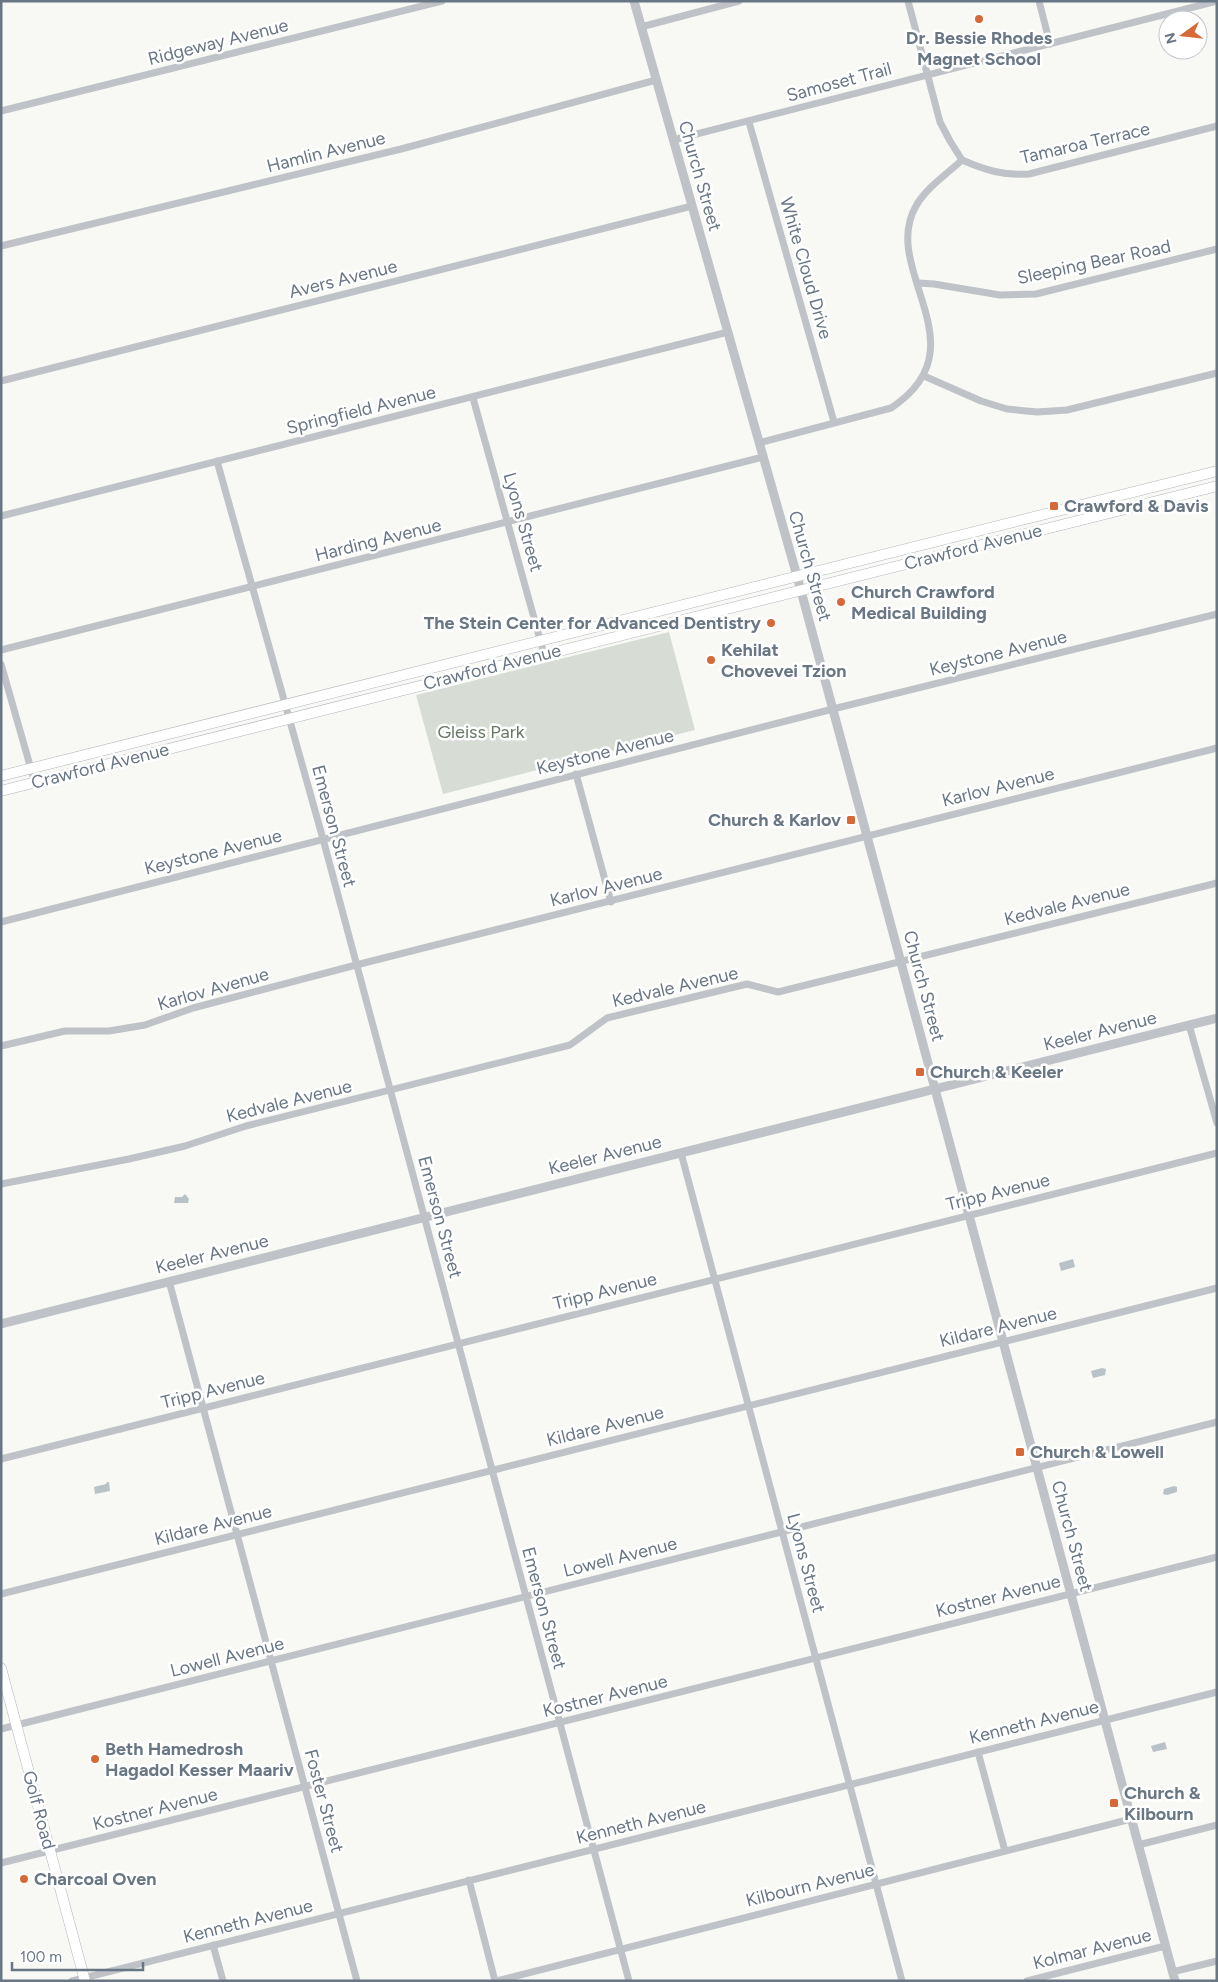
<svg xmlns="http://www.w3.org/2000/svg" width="1218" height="1982" font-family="Figtree,sans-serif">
<rect width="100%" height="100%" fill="#f8f8f5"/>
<polygon fill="#d7dcd5" points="669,632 695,730 443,794 416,695"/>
<g fill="#b9c2c7">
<polygon points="185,1194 189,1199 188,1203 174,1203 175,1197 182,1197"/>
<polygon points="1073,1259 1075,1267 1061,1271 1059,1263"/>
<polygon points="1102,1368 1106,1369 1105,1375 1093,1378 1091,1371"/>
<polygon points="107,1482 109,1482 110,1491 95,1494 94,1487 106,1484"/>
<polygon points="1174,1486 1177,1487 1177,1492 1167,1495 1163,1494 1164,1489"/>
<polygon points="1165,1742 1167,1749 1153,1752 1151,1746"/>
</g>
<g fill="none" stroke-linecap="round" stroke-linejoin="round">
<defs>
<g id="secondary">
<polyline points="1,776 1217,471"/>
<polyline points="1,791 1217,486"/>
<polyline points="1,1668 85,1981"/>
</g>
</defs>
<use href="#secondary" stroke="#b2b7bc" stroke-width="11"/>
<g stroke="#bfc3c7" stroke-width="7">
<polyline points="908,1 940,122 950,141 962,160"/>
<polyline points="1039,1 1050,44"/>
<polyline points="641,27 739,1"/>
<polyline points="1,111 442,1"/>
<polyline points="749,122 834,422"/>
<polyline points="673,140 1217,1"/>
<path d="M962 160C985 170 1004 176 1029 174L1217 126"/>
<polyline points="1,246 401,149 656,80"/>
<polyline points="918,283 934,284 1000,295 1036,294 1217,249"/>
<polyline points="924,376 981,401 1007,409 1037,412 1067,410 1217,373"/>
<polyline points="1,381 692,206"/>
<polyline points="473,398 544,654"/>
<path d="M759 443 891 408C984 347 879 270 916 206 926 188 947 174 962 160"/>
<polyline points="217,461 323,839 629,1981"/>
<polyline points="1,516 728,332"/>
<polyline points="1,650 763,457"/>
<polyline points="1,664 35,783"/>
<polyline points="576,774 611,902"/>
<polyline points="1,922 833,709 1217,614"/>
<polyline points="1189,1025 1217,1123"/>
<polyline points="1,1046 65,1031 109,1031 145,1025 193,1008 356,965 1217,748"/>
<polyline points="681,1153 902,1981"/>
<polyline points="1,1184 129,1159 185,1146 246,1126 570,1045 607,1018 747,984 778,992 1217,883"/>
<polyline points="169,1281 357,1981"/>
<polyline points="1,1459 1217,1153"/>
<polyline points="1,1594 1217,1288"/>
<polyline points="1,1729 1217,1422"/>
<polyline points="978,1752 1005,1851"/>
<polyline points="1138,1845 1217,1825"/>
<polyline points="1,1863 1217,1557"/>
<polyline points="469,1880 495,1981"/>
<polyline points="213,1945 223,1981"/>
<polyline points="1172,1972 1217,1961"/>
<polyline points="72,1981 1217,1692"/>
<polyline points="497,1981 1131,1819"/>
<polyline points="1027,1981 1165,1946"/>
</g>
<g stroke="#bfc3c7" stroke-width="9">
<polyline points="634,1 797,576 1175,1981"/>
<polyline points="1,1324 1217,1018"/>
</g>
<use href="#secondary" stroke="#fff" stroke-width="10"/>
</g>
<g fill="#d66937" stroke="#fff" stroke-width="2">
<circle cx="979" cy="19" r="5"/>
<rect x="1049" y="501" width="10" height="10" rx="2.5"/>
<circle cx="841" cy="602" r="5"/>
<circle cx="771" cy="623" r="5"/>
<circle cx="711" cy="660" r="5"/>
<rect x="846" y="815" width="10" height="10" rx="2.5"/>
<rect x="915" y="1067" width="10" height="10" rx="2.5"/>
<rect x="1015" y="1447" width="10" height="10" rx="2.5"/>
<circle cx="95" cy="1759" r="5"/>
<rect x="1109" y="1798" width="10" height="10" rx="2.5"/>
<circle cx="24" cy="1879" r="5"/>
</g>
<g text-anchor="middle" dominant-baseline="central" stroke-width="5" stroke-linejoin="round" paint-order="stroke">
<g font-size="18" font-weight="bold" fill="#697684" stroke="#fff" text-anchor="start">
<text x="979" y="38" text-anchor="middle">Dr. Bessie Rhodes<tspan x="979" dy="21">Magnet School</tspan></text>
<text x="1064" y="506">Crawford &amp; Davis</text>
<text x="851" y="592">Church Crawford<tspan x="851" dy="21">Medical Building</tspan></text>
<text x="761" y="623" text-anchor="end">The Stein Center for Advanced Dentistry</text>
<text x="721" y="650">Kehilat<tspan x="721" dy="21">Chovevei Tzion</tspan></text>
<text x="841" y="820" text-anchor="end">Church &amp; Karlov</text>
<text x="930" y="1072">Church &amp; Keeler</text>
<text x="1030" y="1452">Church &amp; Lowell</text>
<text x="105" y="1749">Beth Hamedrosh<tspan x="105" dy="21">Hagadol Kesser Maariv</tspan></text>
<text x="1124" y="1793">Church &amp;<tspan x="1124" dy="21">Kilbourn</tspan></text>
<text x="34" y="1879">Charcoal Oven</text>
</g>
<g font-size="18" fill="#697684" stroke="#fff">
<text transform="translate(218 42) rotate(-14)">Ridgeway Avenue</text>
<text transform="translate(839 82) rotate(-15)">Samoset Trail</text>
<text transform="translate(1085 143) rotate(-13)">Tamaroa Terrace</text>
<text transform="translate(326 152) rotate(-14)">Hamlin Avenue</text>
<text transform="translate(700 176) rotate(74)">Church Street</text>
<text transform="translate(1094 262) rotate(-12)">Sleeping Bear Road</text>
<text transform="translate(806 268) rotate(74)">White Cloud Drive</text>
<text transform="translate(343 279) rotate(-14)">Avers Avenue</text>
<text transform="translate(361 410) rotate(-14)">Springfield Avenue</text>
<text transform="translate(523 522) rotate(74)">Lyons Street</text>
<text transform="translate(378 540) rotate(-14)">Harding Avenue</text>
<text transform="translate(973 547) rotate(-14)">Crawford Avenue</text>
<text transform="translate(810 566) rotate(74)">Church Street</text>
<text transform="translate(998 653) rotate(-14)">Keystone Avenue</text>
<text transform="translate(492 667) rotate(-14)">Crawford Avenue</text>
<text transform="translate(605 752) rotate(-14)">Keystone Avenue</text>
<text transform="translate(100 766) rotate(-14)">Crawford Avenue</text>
<text transform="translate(998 787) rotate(-14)">Karlov Avenue</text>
<text transform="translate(334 826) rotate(75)">Emerson Street</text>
<text transform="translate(213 852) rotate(-14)">Keystone Avenue</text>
<text transform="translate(606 887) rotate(-14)">Karlov Avenue</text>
<text transform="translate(1067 904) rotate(-14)">Kedvale Avenue</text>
<text transform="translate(924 986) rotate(75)">Church Street</text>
<text transform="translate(675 987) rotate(-13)">Kedvale Avenue</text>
<text transform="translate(213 989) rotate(-16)">Karlov Avenue</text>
<text transform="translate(1100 1031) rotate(-14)">Keeler Avenue</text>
<text transform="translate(289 1101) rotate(-14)">Kedvale Avenue</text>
<text transform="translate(605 1155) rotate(-14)">Keeler Avenue</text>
<text transform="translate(998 1192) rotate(-14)">Tripp Avenue</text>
<text transform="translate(440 1217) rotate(75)">Emerson Street</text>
<text transform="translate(212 1254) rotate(-14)">Keeler Avenue</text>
<text transform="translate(605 1291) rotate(-14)">Tripp Avenue</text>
<text transform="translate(998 1327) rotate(-14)">Kildare Avenue</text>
<text transform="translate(213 1390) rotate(-14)">Tripp Avenue</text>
<text transform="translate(605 1426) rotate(-14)">Kildare Avenue</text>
<text transform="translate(213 1525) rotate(-14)">Kildare Avenue</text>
<text transform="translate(1072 1536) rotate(75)">Church Street</text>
<text transform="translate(620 1557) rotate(-14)">Lowell Avenue</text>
<text transform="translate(806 1563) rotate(75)">Lyons Street</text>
<text transform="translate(998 1596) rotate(-14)">Kostner Avenue</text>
<text transform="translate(544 1608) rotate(75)">Emerson Street</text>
<text transform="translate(227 1657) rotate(-14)">Lowell Avenue</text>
<text transform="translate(605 1696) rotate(-14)">Kostner Avenue</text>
<text transform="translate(1034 1722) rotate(-14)">Kenneth Avenue</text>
<text transform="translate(324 1801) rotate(75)">Foster Street</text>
<text transform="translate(155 1809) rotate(-14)">Kostner Avenue</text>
<text transform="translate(39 1810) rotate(75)">Golf Road</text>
<text transform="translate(641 1822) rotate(-14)">Kenneth Avenue</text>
<text transform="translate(810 1885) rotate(-14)">Kilbourn Avenue</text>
<text transform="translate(248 1921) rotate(-14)">Kenneth Avenue</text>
<text transform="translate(1092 1949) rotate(-14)">Kolmar Avenue</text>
</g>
<g font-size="18" fill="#667764" stroke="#fff">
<text x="481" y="732">Gleiss Park</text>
</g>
</g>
<rect width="1218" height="1982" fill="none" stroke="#697684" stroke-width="5"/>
<g transform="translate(1183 35) rotate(255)"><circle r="24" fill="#ffffff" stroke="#c3c8ce"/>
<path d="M0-4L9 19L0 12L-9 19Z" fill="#d66937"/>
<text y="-8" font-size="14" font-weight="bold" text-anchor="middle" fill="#697684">N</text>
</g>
<path d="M12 1962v8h131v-8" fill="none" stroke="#697684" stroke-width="2.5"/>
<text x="20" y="1962" font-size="15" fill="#697684" stroke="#ffffff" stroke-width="4" paint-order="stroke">100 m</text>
</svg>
